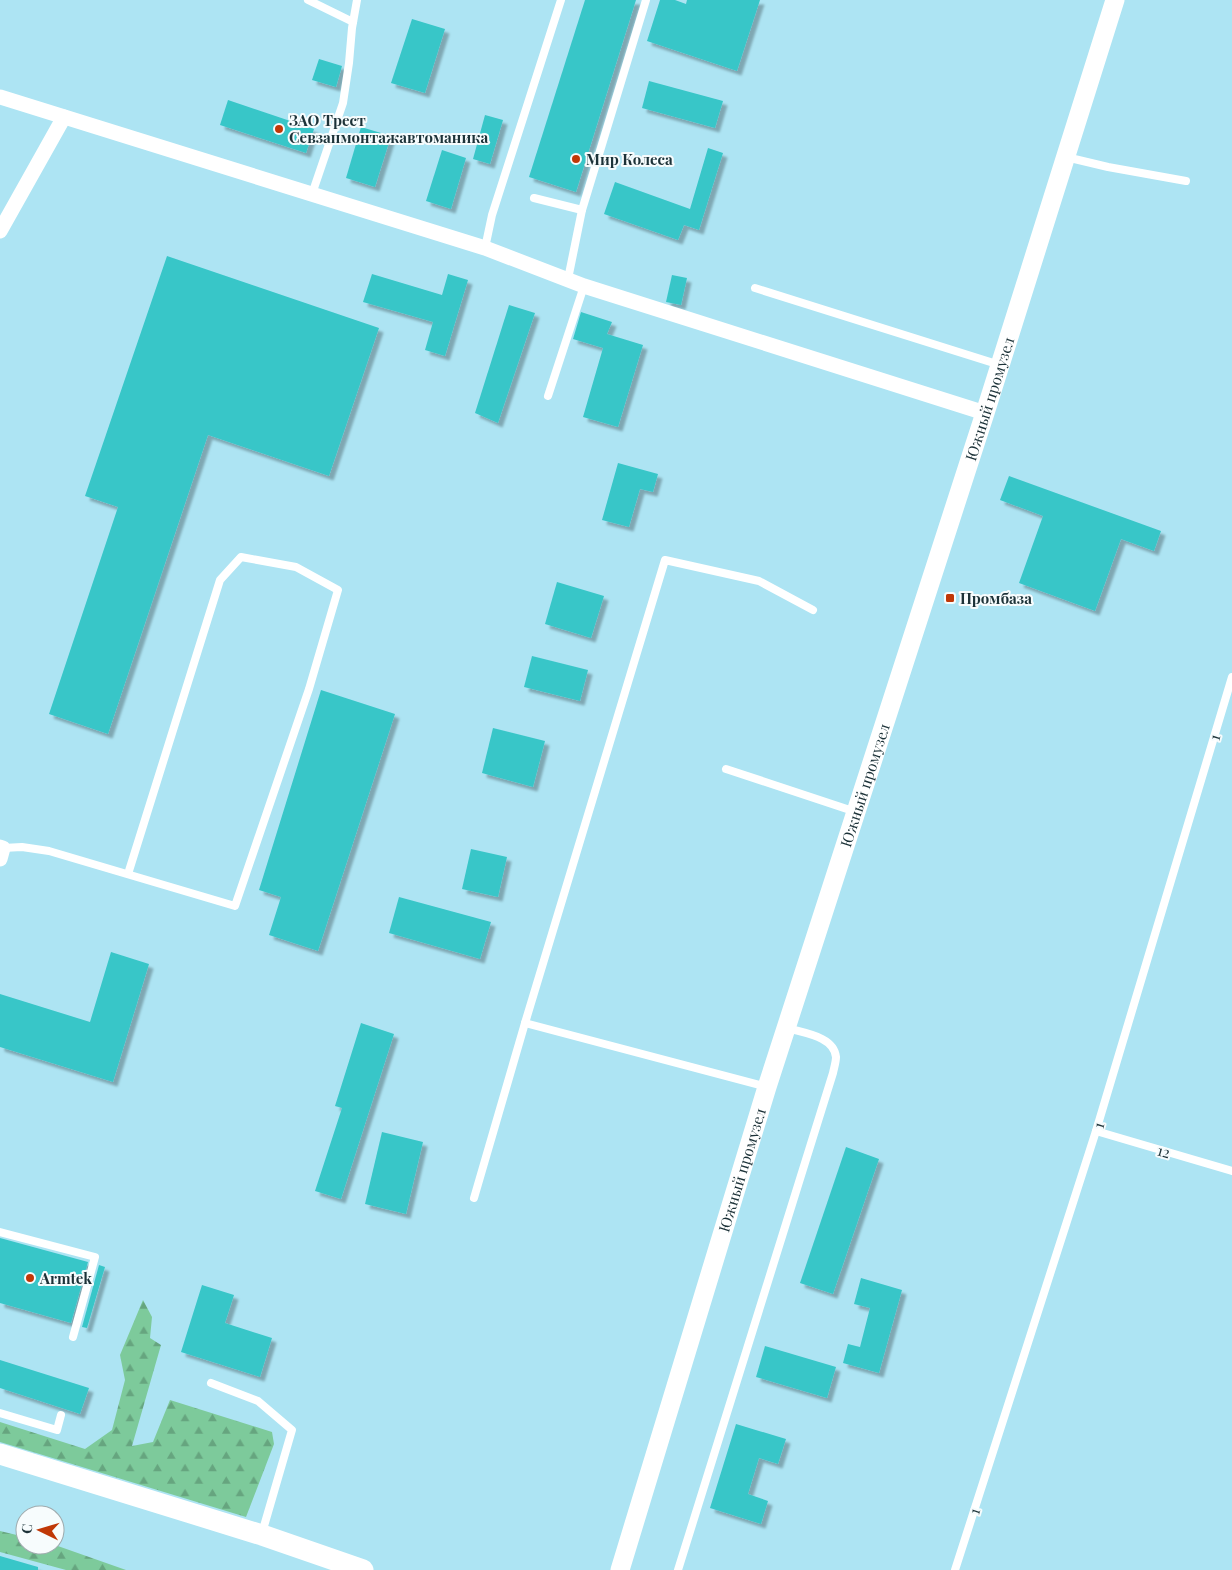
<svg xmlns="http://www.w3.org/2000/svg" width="1232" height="1570" font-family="'Playfair Display',serif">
<defs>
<pattern id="forest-firs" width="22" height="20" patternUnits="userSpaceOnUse" patternTransform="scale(1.25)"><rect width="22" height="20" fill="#7dca9b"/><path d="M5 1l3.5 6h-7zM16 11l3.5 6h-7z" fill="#66a57f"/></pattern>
<filter id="shadow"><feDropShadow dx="4.5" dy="4.5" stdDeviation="1" flood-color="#0004"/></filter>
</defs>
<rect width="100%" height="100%" fill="#ade4f3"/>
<g fill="url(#forest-firs)">
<polygon points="143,1300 152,1317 150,1338 161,1345 132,1446 153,1442 170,1400 272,1432 274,1444 246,1517 0,1442 0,1422 85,1449 112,1430 125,1380 120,1355"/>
<polygon points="0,1531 25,1537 25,1545 55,1545 126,1570 66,1570 0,1552"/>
</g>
<g fill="#38c6c8" filter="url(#shadow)">
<polygon points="585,0 636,0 576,192 529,177"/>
<polygon points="660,0 675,0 686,4 687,0 760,0 737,71 647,41"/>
<polygon points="412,19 445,29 425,93 391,83"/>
<polygon points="319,59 342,66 336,87 312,80"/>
<polygon points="649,81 723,101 715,128 642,108"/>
<polygon points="228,100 314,129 306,153 220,125"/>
<polygon points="485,115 503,120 490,164 473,159"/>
<polygon points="361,127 391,136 375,187 346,178"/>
<polygon points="708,148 723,153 699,230 684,225 678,240 604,214 615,182 690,209"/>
<polygon points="442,150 466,158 451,209 426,201"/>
<polygon points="167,256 379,328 329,476 208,435 108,734 49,714 118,507 85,496"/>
<polygon points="372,274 442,295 448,274 468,280 445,356 425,350 433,322 363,302"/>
<polygon points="672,275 687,278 681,305 666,302"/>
<polygon points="509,305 535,313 498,423 475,413"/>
<polygon points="581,312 612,322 607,334 643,345 618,427 583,417 603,348 573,339"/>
<polygon points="618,463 658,474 653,492 640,489 629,527 602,520"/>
<polygon points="1009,476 1161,531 1154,551 1121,539 1095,611 1019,583 1043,516 1000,500"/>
<polygon points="557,582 604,596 591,638 545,624"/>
<polygon points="532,656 588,670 580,701 524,687"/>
<polygon points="321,690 395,714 318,951 269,935 281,897 259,890"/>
<polygon points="493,728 545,741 533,787 482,773"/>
<polygon points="471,849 507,857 498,897 462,889"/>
<polygon points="399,897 491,922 480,959 389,933"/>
<polygon points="111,952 149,964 113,1082 0,1047 0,994 90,1022"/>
<polygon points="361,1023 394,1034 341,1199 315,1191 342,1108 335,1106"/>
<polygon points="382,1132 423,1142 406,1214 365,1204"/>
<polygon points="846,1147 879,1159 833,1294 800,1283"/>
<polygon points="0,1238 88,1262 71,1323 0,1303"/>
<polygon points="99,1265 105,1267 87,1328 82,1327"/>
<polygon points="861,1278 902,1290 879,1373 843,1363 848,1344 860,1347 870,1308 854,1304"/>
<polygon points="202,1285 234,1295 225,1323 272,1338 260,1377 181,1352"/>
<polygon points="765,1346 836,1367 827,1398 756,1377"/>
<polygon points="0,1360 89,1388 80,1414 0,1388"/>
<polygon points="736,1424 786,1439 778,1464 759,1458 748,1494 768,1501 761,1524 710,1508"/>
<polygon points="0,1556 38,1567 38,1570 0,1570"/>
</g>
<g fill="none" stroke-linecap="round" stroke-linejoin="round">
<g stroke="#fff" stroke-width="8">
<polyline points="308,0 353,22"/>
<polyline points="1066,157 1108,167 1186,181"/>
<polyline points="312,194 343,103 349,63 352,28 357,0"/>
<polyline points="534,198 582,210 646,0"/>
<polyline points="485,248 492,215 561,0"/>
<polyline points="568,279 582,210"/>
<polyline points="755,288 1000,365"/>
<polyline points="548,396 584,286"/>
<polyline points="726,769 856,812"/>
<polyline points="3,848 22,847 49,851 235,906 309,689 338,590 296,567 241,557 220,580 128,874"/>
<polyline points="525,1023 665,560 759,581 813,610"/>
<polyline points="1096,1131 1232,1171"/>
<polyline points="474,1198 525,1023 767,1087"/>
<polyline points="0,1232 95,1257 73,1337"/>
<polyline points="211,1383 258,1401 292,1430 262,1533"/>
<polyline points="0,1413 57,1430 61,1415"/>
<path d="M678 1570 833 1073C834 1068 836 1062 836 1057 834 1036 803 1033 787 1028"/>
<polyline points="955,1570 1096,1131 1232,677"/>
</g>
<g stroke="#fff" stroke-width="15">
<polyline points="0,97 485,248 584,286 985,413"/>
<polyline points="0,231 64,117"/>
<polyline points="0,847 3,848 0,859"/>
</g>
<path stroke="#fff" stroke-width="19" id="s1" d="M620 1570 767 1087 985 413 1115 0"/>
<polyline stroke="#fff" stroke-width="21" points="0,1454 262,1535 363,1570"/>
</g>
<g fill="#c03807" stroke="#f7fcfd" stroke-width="2">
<circle cx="279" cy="129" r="5"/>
<circle cx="576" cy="159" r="5"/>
<rect x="945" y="593" width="10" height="10" rx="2.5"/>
<circle cx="30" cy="1278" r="5"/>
</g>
<g text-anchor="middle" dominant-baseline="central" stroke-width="4" stroke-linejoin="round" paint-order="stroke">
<g font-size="15" font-weight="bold" fill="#1c3238" stroke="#f7fcfd" text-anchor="start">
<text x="289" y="120">ЗАО Трест<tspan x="289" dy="17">Севзапмонтажавтоманика</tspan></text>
<text x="586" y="159">Мир Колеса</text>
<text x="960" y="598">Промбаза</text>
<text x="40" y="1278">Armtek</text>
</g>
<g font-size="15" fill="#1c3238" stroke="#f7fcfd">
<text stroke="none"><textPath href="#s1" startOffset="1228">Южный промузел</textPath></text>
<text transform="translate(1214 737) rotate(-73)">1</text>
<text stroke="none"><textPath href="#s1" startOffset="822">Южный промузел</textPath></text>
<text transform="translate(1098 1125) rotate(-73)">1</text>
<text transform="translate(1164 1151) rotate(16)">12</text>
<text stroke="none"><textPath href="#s1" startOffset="418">Южный промузел</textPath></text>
<text transform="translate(974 1511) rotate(-72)">1</text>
</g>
</g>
<g transform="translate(40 1530) rotate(275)"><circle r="24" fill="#f7fcfd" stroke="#9fabae"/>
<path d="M0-4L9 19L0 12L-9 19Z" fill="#c03807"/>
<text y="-8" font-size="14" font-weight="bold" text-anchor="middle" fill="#1c3238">С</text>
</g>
</svg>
